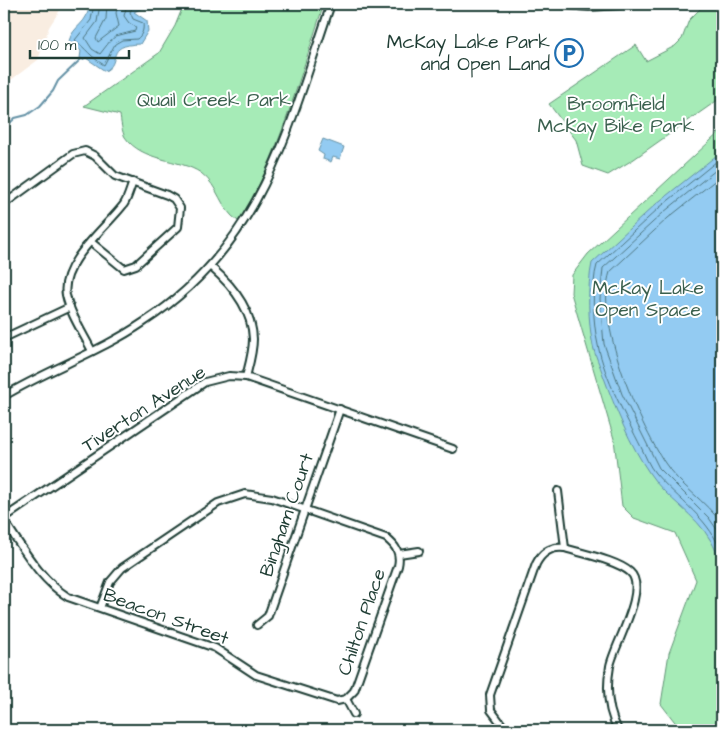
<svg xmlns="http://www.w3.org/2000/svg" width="726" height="734" font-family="'Architects Daughter',sans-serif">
<rect width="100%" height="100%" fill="#fff"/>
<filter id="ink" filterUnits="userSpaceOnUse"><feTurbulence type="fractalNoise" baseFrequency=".02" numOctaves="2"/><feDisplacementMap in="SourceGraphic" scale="10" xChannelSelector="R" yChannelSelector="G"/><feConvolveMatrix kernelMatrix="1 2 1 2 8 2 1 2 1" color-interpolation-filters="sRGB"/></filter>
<g filter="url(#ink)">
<polygon fill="#f9ede1" points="4,4 64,4 49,27 38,60 4,85"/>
<g fill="#a6ebb7" stroke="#629476">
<path d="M184 4H324C301 72 278 162 238 221 220 209 219 186 201 173 179 158 142 162 125 137 122 132 121 122 120 115L84 106 159 53 175 26Z"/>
<polygon points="705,4 722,4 722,97 634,159 608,175 583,166 576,140 549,104 636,45 646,61 675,46 682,39 689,20"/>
<polygon points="722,130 722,730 681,730 661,704 669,653 696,580 675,533 634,518 622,506 614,439 571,293 572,275 588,254"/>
</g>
<g fill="#93cbf2" stroke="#6592a6">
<path d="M89 4H165L160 9 142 8 134 12 147 21 148 31 140 44C103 45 123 62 105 71L86 58 82 60 80 58 81 51 69 41C73 25 89 24 89 4Z"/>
<polygon points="323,139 344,147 340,159 333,157 331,162 323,159 324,155 318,151"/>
<path d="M722 151V619C722 592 725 565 711 541 696 514 666 499 650 474 630 445 615 408 603 375 600 365 595 356 593 346 588 323 587 286 592 263L656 204Z"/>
</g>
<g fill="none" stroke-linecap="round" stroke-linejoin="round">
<g stroke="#4d7680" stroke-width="1">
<path d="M94 4 91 20 75 40C85 48 92 58 104 65L115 44 122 40 137 39C142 35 144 30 143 23L133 19 130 12 132 8 138 4"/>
<polyline points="100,4 97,22 85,38 92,49 100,54 110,41 116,36 135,31 136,27 129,23 124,16 127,4"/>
<polyline points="107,4 106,19 96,38 98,42 119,26 116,13 118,4"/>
<path d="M722 157 659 208 597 265C591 285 593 324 598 345 604 377 626 417 641 447 645 455 649 466 655 473 678 500 712 520 722 555"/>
<polyline points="722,165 664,212 603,268 600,299 604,344 622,394 659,468 709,518 722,537"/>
<path d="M722 175 668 218 610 272C594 320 638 422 665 463 679 485 706 501 722 524"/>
</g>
<polyline stroke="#6592a6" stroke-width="2" points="4,129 15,118 27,115 40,106 53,91 58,81 81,59"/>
<defs>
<g id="street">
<polyline points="4,204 73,154 85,151 95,156 115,176 167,195 174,199 180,208 178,227 136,265 124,269 91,242"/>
<path d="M211 267C232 285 252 309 253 339 253 352 249 365 246 377"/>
<polyline points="4,338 70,307"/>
<path d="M92 351C83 333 70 314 66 295 60 263 106 228 124 204 128 198 130 189 133 182"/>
<path d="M4 396C49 369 100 352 144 322 263 245 288 129 331 4"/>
<polyline points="558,491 565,548"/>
<polyline points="4,518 205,382 229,376 246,377 453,449"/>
<path d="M4 521C23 548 40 580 68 597L215 648 256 675 337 701 346 699 354 691 398 566C401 553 396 546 386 538L272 498 245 494 218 503 122 568 110 582 100 608"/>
<polyline points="399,554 419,551"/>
<polyline points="257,625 268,616 340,409"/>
<polyline points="346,699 354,714"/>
<path d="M506 730 491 710 490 695 536 564C542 552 551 546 565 548 583 554 616 560 630 572 649 589 614 645 610 666 606 688 608 711 618 730"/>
</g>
<polyline id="secondary" points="565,4 589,6 619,4"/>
</defs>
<use href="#street" stroke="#1f3d34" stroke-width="10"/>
<use href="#secondary" stroke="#1f3d34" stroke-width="12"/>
<use href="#street" stroke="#fff" stroke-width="6"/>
<use href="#secondary" stroke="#fff" stroke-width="9"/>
</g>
</g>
<defs>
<symbol id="parking-ring" viewBox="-11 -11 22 22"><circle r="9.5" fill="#fff" stroke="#1f6fb2" stroke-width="1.5"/><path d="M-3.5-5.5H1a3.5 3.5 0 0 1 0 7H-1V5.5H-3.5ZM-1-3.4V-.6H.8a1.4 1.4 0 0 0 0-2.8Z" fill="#1f6fb2"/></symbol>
</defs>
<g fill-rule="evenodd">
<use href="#parking-ring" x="553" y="37" width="32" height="32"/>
</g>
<g text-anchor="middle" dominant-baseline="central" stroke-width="4" stroke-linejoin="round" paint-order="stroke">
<g font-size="19" fill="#1f3d34" stroke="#fff" text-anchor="end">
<text x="550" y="42">McKay Lake Park<tspan x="550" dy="22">and Open Land</tspan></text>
</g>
<g font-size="19" fill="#3a604e" stroke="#fff">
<text x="214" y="100">Quail Creek Park</text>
<text x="616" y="104">Broomfield<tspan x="616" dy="22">McKay Bike Park</tspan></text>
<text x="648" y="288">McKay Lake<tspan x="648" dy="22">Open Space</tspan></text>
</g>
<g font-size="19" fill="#1f3d34" stroke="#fff">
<text transform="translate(144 409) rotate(-33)">Tiverton Avenue</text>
<text transform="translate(287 515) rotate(-71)">Bingham Court</text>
<text transform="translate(166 617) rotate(20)">Beacon Street</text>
<text transform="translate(362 622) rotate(-71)">Chilton Place</text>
</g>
</g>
<rect width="726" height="734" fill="none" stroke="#fff" stroke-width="20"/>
<rect x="10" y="10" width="706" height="714" fill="none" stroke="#1f3d34" stroke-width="2" filter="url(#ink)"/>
<path d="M30 50v8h99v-8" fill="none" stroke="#1f3d34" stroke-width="2.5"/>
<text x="38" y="50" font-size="15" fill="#1f3d34" stroke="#ffffff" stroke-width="4" paint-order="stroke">100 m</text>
</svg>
